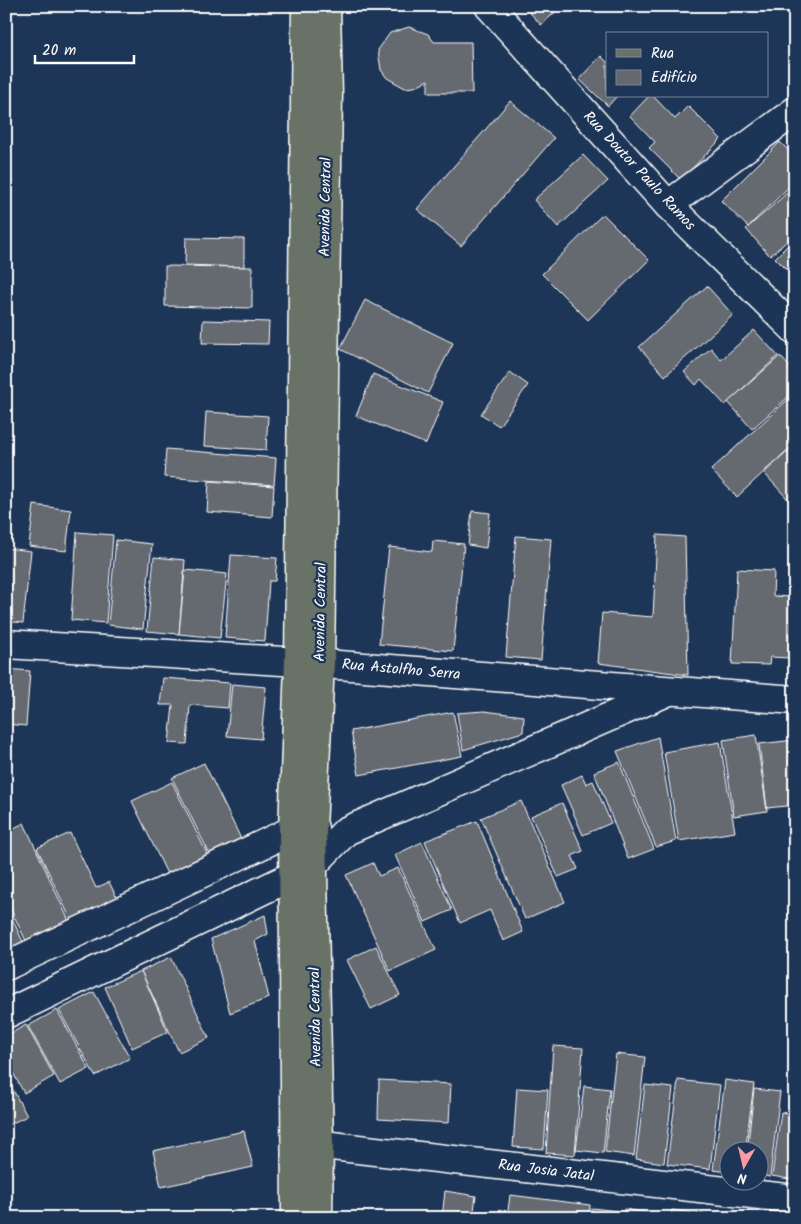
<svg xmlns="http://www.w3.org/2000/svg" width="801" height="1224" font-family="Kalam,sans-serif">
<rect width="100%" height="100%" fill="#1d3557"/>
<filter id="ink" filterUnits="userSpaceOnUse"><feTurbulence type="fractalNoise" baseFrequency=".02" numOctaves="2"/><feDisplacementMap in="SourceGraphic" scale="10" xChannelSelector="R" yChannelSelector="G"/><feConvolveMatrix kernelMatrix="1 2 1 2 8 2 1 2 1" color-interpolation-filters="sRGB"/></filter>
<g filter="url(#ink)">
<g fill="#65696f" stroke="#fff">
<polygon points="524,6 562,6 541,25"/>
<polygon points="409,27 428,34 434,42 471,42 472,93 428,93 428,80 414,87 405,88 387,78 381,70 378,50 390,33"/>
<polygon points="601,56 607,62 607,96 617,96 608,106 579,79"/>
<polygon points="649,96 653,96 675,119 688,106 721,139 681,180 649,148 655,142 630,116"/>
<polygon points="510,101 554,138 461,246 417,209"/>
<polygon points="780,142 795,157 795,181 748,227 721,201"/>
<polygon points="583,155 608,181 558,227 534,200"/>
<polygon points="795,186 795,234 770,256 746,229"/>
<polygon points="603,214 649,260 588,320 542,274"/>
<polygon points="186,238 244,239 244,267 185,265"/>
<polygon points="795,238 795,270 791,274 775,258"/>
<polygon points="165,266 252,267 252,308 165,306"/>
<polygon points="707,286 733,315 665,376 639,347"/>
<polygon points="365,300 453,343 428,393 340,349"/>
<polygon points="203,320 269,322 268,344 202,343"/>
<polygon points="754,330 778,356 725,405 701,379 696,385 684,372 711,348 721,360"/>
<polygon points="780,356 795,373 795,391 752,429 728,402"/>
<polygon points="510,372 528,385 499,426 481,414"/>
<polygon points="373,374 443,402 426,444 356,416"/>
<polygon points="795,393 795,443 737,497 711,470"/>
<polygon points="206,412 268,416 266,450 204,446"/>
<polygon points="795,445 795,507 764,473"/>
<polygon points="166,449 276,458 274,485 164,477"/>
<polygon points="209,481 274,486 272,517 207,512"/>
<polygon points="34,505 71,510 66,551 29,546"/>
<polygon points="472,511 490,513 486,548 468,545"/>
<polygon points="77,532 113,535 106,623 71,620"/>
<polygon points="657,535 685,537 688,675 598,663 602,613 653,617"/>
<polygon points="516,536 551,539 541,660 506,657"/>
<polygon points="116,540 152,544 143,629 108,625"/>
<polygon points="433,541 464,544 453,651 379,644 389,547 432,552"/>
<polygon points="6,548 31,551 23,623 6,621"/>
<polygon points="231,555 277,558 275,581 269,581 265,641 225,638"/>
<polygon points="154,557 185,560 179,634 147,631"/>
<polygon points="737,569 774,571 773,596 792,597 789,658 770,657 769,665 732,664"/>
<polygon points="185,570 227,574 220,638 179,634"/>
<polygon points="6,669 30,671 26,726 6,724"/>
<polygon points="163,678 230,683 228,708 190,705 187,744 169,743 173,705 160,705"/>
<polygon points="232,684 266,687 261,739 227,736"/>
<polygon points="484,711 524,716 523,732 463,750 457,713"/>
<polygon points="453,712 462,756 359,775 351,731"/>
<polygon points="756,735 767,811 734,816 723,740"/>
<polygon points="658,737 676,841 656,847 617,751"/>
<polygon points="795,740 795,805 767,808 759,744"/>
<polygon points="720,742 735,832 679,841 664,752"/>
<polygon points="619,762 654,849 628,859 594,772"/>
<polygon points="204,763 241,839 210,855 172,778"/>
<polygon points="582,775 586,784 593,781 611,823 583,835 561,785"/>
<polygon points="172,782 209,858 169,878 132,801"/>
<polygon points="521,801 565,902 525,919 481,818"/>
<polygon points="562,803 583,851 572,856 578,869 558,877 531,816"/>
<polygon points="477,821 523,932 503,941 490,910 460,923 425,841"/>
<polygon points="24,823 69,921 26,941 6,899 6,832"/>
<polygon points="70,833 96,888 109,882 118,900 72,922 37,848"/>
<polygon points="422,842 452,910 425,922 395,855"/>
<polygon points="373,863 379,876 398,868 436,950 390,971 346,875"/>
<polygon points="6,905 24,944 6,951"/>
<polygon points="265,915 268,934 255,941 269,998 230,1013 211,939"/>
<polygon points="376,946 400,995 371,1009 347,960"/>
<polygon points="171,957 209,1038 179,1052 141,971"/>
<polygon points="141,971 168,1032 132,1048 105,987"/>
<polygon points="94,992 130,1058 95,1076 59,1010"/>
<polygon points="57,1010 89,1069 60,1084 28,1026"/>
<polygon points="26,1025 54,1076 24,1093 6,1060 6,1036"/>
<polygon points="553,1046 583,1048 575,1155 546,1153"/>
<polygon points="616,1054 645,1057 634,1156 605,1152"/>
<polygon points="6,1077 27,1116 6,1126"/>
<polygon points="379,1080 451,1084 449,1123 378,1119"/>
<polygon points="678,1080 720,1085 710,1169 667,1164"/>
<polygon points="725,1080 754,1084 745,1152 728,1152 728,1172 713,1170"/>
<polygon points="645,1085 673,1088 664,1163 636,1159"/>
<polygon points="584,1086 610,1089 603,1153 576,1150"/>
<polygon points="517,1088 548,1090 544,1149 513,1147"/>
<polygon points="754,1089 780,1092 770,1177 758,1175 758,1152 747,1152"/>
<polygon points="781,1112 795,1114 795,1180 772,1176"/>
<polygon points="244,1131 253,1167 161,1187 153,1151"/>
<polygon points="445,1191 476,1196 473,1218 442,1218"/>
<polygon points="510,1195 590,1205 589,1218 507,1218"/>
<polygon points="592,1208 618,1211 617,1218 591,1218"/>
<polygon points="624,1209 662,1215 662,1218 623,1218"/>
<polygon points="672,1210 716,1216 716,1218 671,1218"/>
</g>
<g fill="none" stroke-linecap="round" stroke-linejoin="round">
<defs>
<g id="street">
<polyline points="489,6 668,205 795,330"/>
<polyline points="668,205 795,111"/>
<polyline points="6,644 299,662"/>
<polyline points="6,966 293,830 314,828"/>
<polyline points="6,1014 294,875 313,865 346,831 667,692"/>
<polyline points="297,1142 795,1199"/>
</g>
<polyline id="secondary" points="299,662 795,700"/>
<g id="primary">
<polyline points="296,1218 293,830 299,662 306,6"/>
<polyline points="318,1218 319,1144 312,828 320,664 328,95 326,6"/>
</g>
</defs>
<use href="#street" stroke="#fff" stroke-width="31"/>
<use href="#secondary" stroke="#fff" stroke-width="31"/>
<use href="#primary" stroke="#fff" stroke-width="31"/>
<use href="#street" stroke="#1d3557" stroke-width="28"/>
<use href="#secondary" stroke="#1d3557" stroke-width="28"/>
<use href="#primary" stroke="#687266" stroke-width="28"/>
</g>
</g>
<g text-anchor="middle" dominant-baseline="central" stroke-width="4.5" stroke-linejoin="round" paint-order="stroke">
<g font-size="15" fill="#fff" stroke="#1d3557">
<text transform="translate(639 171) rotate(47)">Rua Doutor Paulo Ramos</text>
<text transform="translate(326 207) rotate(-89)">Avenida Central</text>
<text transform="translate(321 612) rotate(-89)">Avenida Central</text>
<text transform="translate(401 670) rotate(5)">Rua Astolfho Serra</text>
<text transform="translate(316 1017) rotate(-91)">Avenida Central</text>
<text transform="translate(546 1171) rotate(7)">Rua Josia Jatal</text>
</g>
</g>
<rect width="801" height="1224" fill="none" stroke="#1d3557" stroke-width="25"/>
<rect x="12" y="12" width="776" height="1199" fill="none" stroke="#fff" stroke-width="2" filter="url(#ink)"/>
<rect x="606" y="32" width="162" height="65" fill="#1d3557" stroke="#77869a"/>
<rect x="616" y="49" width="25" height="8" fill="#687266" stroke="#77869a"/>
<text x="651" y="58" font-size="15" fill="#ffffff">Rua</text>
<rect x="616" y="70" width="25" height="15" fill="#65696f" stroke="#77869a"/>
<text x="651" y="82" font-size="15" fill="#ffffff">Edifício</text>
<g transform="translate(744 1166) rotate(188)"><circle r="24" fill="#1d3557" stroke="#77869a"/>
<path d="M0-4L9 19L0 12L-9 19Z" fill="#ff9aa2"/>
<text y="-8" font-size="14" font-weight="bold" text-anchor="middle" fill="#ffffff">N</text>
</g>
<path d="M35 55v8h99v-8" fill="none" stroke="#ffffff" stroke-width="2.5"/>
<text x="42" y="55" font-size="15" fill="#ffffff" stroke="#1d3557" stroke-width="4" paint-order="stroke">20 m</text>
</svg>
